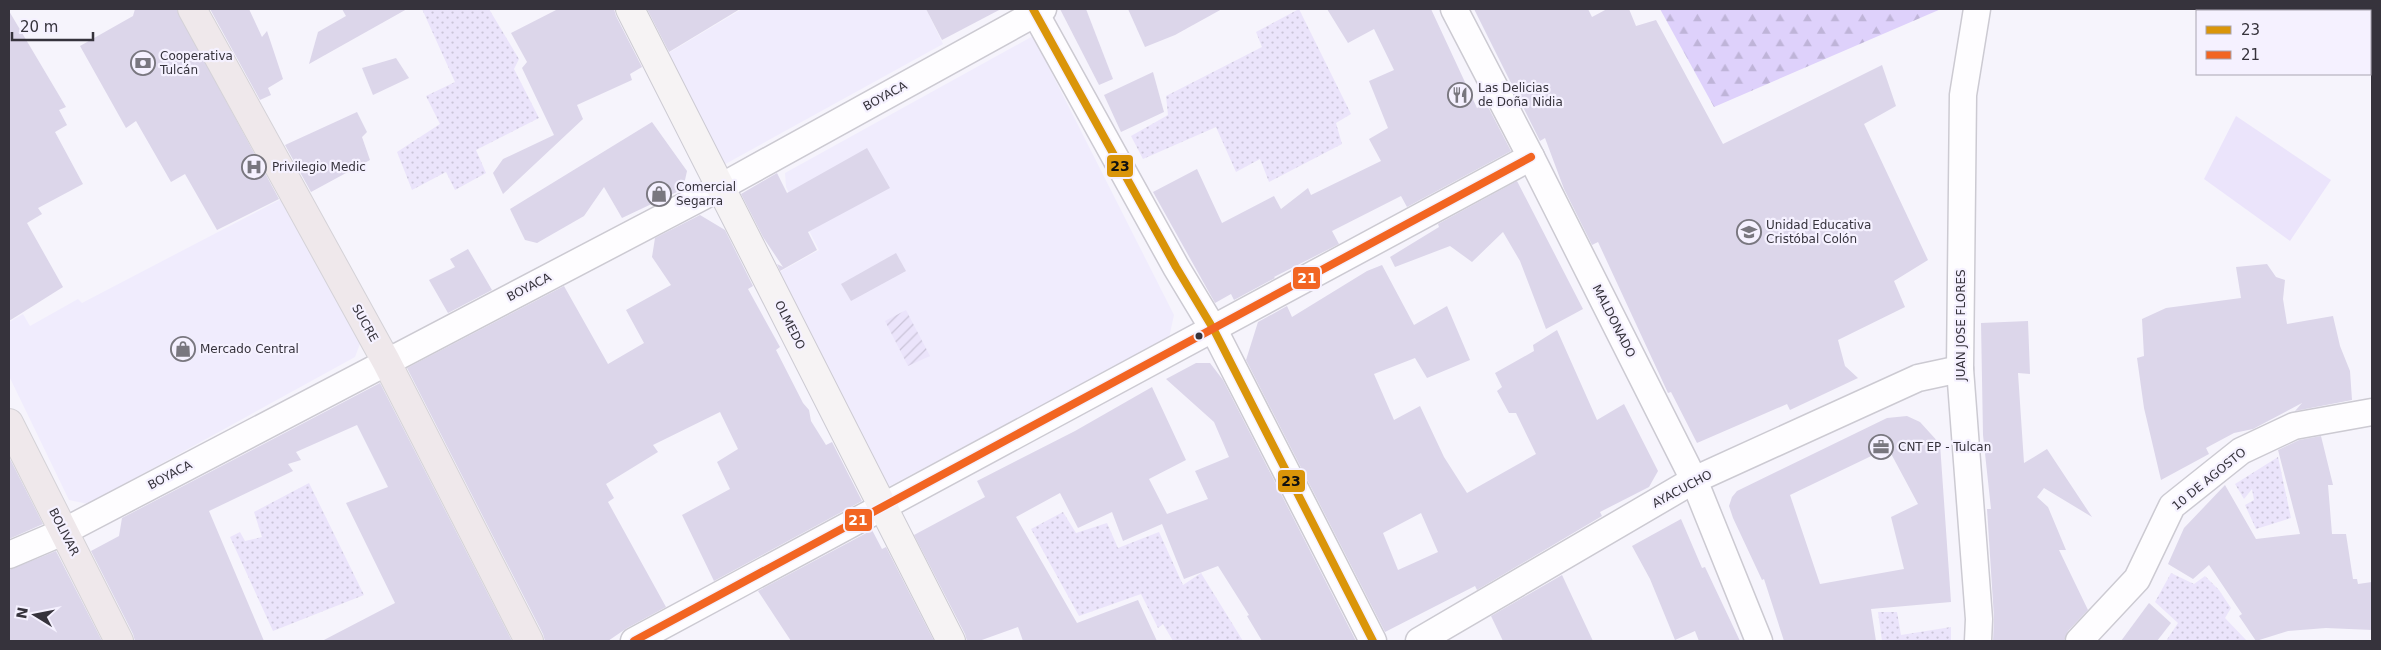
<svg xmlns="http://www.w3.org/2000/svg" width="2381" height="650" font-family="'DejaVu Sans',sans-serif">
<defs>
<pattern id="grass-dots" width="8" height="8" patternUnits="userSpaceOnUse" patternTransform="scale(1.25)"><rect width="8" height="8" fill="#ebe4fb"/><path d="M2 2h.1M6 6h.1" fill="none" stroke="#cac4d8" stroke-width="1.8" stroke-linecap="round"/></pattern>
<pattern id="forest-firs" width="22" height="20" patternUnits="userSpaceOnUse" patternTransform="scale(1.25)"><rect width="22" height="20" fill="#ded1fb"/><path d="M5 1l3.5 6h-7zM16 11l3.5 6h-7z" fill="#bfb4d8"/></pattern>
<pattern id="garden-furrows" width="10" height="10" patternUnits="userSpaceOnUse" patternTransform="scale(1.25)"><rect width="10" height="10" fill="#ebe4fb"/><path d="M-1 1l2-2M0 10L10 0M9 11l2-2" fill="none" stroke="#cac4d8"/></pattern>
</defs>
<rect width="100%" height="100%" fill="#f6f4fc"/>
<g fill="#f0ecfd">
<polygon points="742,9 926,9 943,44 720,167 662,57"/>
<polygon points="1033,36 1174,315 1169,338 888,487 778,273 819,250 786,187 785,173"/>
<polygon points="285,197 361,341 355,357 88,504 69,500 9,376 9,322 23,314 30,326 78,299 82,303"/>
</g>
<g fill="url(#grass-dots)">
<polygon points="422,9 489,9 519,59 514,69 539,118 476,150 486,173 455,190 446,172 412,190 397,152 440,124 426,96 455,82"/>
<polygon points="1299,9 1351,114 1336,123 1342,144 1269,182 1260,159 1236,172 1216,127 1143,159 1131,136 1168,115 1166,96 1262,47 1256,32"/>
<polygon points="2278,457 2291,518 2256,529 2245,505 2254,500 2252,489 2244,499 2235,484"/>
<polygon points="309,483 364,595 273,631 230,537 240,532 245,541 262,537 254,512"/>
<polygon points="1063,512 1076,533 1107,523 1118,548 1159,532 1183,585 1201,573 1243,641 1173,641 1163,624 1158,628 1141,594 1079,616 1031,529"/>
<polygon points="2171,573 2194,584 2205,576 2219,590 2231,608 2225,618 2247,641 2166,641 2178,623 2155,602"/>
<polygon points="1878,612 1897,612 1901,635 1951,627 1951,641 1882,641"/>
</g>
<polygon fill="url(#forest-firs)" points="1660,9 1941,9 1714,107"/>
<polygon fill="url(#garden-furrows)" points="906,310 930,356 908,366 885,321"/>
<polygon fill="#ebe4fb" points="2236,116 2331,180 2290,241 2204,179"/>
<g fill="#dcd6ea" fill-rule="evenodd">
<polygon points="135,9 177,10 279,199 217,230 185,174 171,182 136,121 126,128 80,46 133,16"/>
<polygon points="210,9 249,9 262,37 267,31 283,79 268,88 271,95 260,100"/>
<polygon points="342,9 407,9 309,64 318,32 346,16"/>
<polygon points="558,9 614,9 616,16 642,67 630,74 632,80 577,105 583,119 503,194 493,173 503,159 554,135 522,68 527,62 511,33"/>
<polygon points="647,9 740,9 669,52"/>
<polygon points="926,9 1001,9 942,40"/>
<polygon points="1060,9 1086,9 1113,79 1099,85"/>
<polygon points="1128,9 1222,9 1175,35 1145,47"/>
<polygon points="1327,9 1431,9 1477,108 1486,103 1511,151 1407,207 1401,196 1332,231 1339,244 1274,277 1275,278 1234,300 1231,294 1215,303 1153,192 1197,169 1222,223 1274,196 1281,209 1308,188 1311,195 1381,161 1369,139 1388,128 1369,81 1394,70 1374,29 1348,43"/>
<polygon points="1474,9 1588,9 1592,17 1607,9 1629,9 1636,26 1656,20 1723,144 1882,65 1896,106 1864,124 1928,260 1894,281 1905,307 1838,340 1845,366 1858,378 1790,410 1787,404 1697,443 1671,392 1668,393 1598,242 1592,245 1564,189 1545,138 1540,141"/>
<polygon points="9,11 66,107 59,110 67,125 55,132 83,184 38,208 42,214 27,223 63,287 9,321"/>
<polygon points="396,58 409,78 373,95 362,68"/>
<polygon points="1153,72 1164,112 1121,132 1104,95"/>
<polygon points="357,112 367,132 362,137 370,160 311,192 285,145"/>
<polygon points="652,122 687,171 685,180 679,191 622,218 604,187 584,216 537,243 525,240 510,209"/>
<polygon points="867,148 890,188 808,232 817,250 780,271 777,264 783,267 763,237 741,194 777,173 787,193"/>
<polygon points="1517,181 1583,309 1546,329 1520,261 1503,232 1472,262 1450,246 1395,267 1390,257 1439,227 1438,224"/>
<polygon points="700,215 725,230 753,286 748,289 780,347 776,350 803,403 809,410 811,421 826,445 832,442 862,501 714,581 682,515 730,489 717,462 738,449 720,412 653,445 658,452 606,484 614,498 608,502 666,607 627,628 608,641 545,641 543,634 407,368 564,286 608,364 644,343 626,310 671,285 652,257 655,238"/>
<polygon points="468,249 492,290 448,313 429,280 455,267 450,259"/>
<polygon points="896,253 906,271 851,301 841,284"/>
<polygon points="2267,264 2276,277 2285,280 2283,299 2287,324 2333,316 2340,346 2350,371 2352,400 2295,411 2302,403 2253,429 2234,433 2206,448 2209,454 2161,480 2144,408 2137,358 2144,356 2142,319 2166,308 2241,298 2236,267"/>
<path d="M1382 265 1414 325 1447 306 1470 360 1427 378 1415 358 1374 374 1394 420 1420 406 1444 457 1467 493 1536 454 1516 413H1509L1497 391 1502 387 1495 373 1534 351 1533 345 1557 330 1597 420 1624 404 1658 471 1649 487 1600 512 1602 516 1477 590 1475 586 1385 632 1246 360 1258 322 1287 306 1292 317 1367 271ZM1421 513 1438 552 1398 570 1383 533Z"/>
<polygon points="2028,321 2030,374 2018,373 2024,463 2047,449 2092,517 2044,488 2037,497 2048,507 2066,550 2059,550 2088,610 2068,631 2064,641 1993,641 1994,618 1987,509 1991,509 1983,435 1981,323"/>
<polygon points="1196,363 1210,363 1223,380 1356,641 1262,641 1247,616 1249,615 1218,566 1184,579 1162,524 1123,541 1112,512 1078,528 1060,493 1016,517 1077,623 1138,600 1157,641 1023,641 1018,627 979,641 967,641 965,634 914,535 985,497 977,481 1075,431 1152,387 1186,460 1149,479 1167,514 1208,499 1195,471 1229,457 1214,422 1166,379"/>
<polygon points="380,383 512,641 322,641 395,603 346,503 388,487 357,425 296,452 301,460 288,464 293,471 209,511 264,641 135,641 133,634 91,551 119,536 122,518"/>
<path d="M1907 416 1920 422 1940 444 1951 602 1871 609 1876 641H1784L1764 579 1762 580 1733 518 1729 506 1732 497 1737 491 1887 418ZM1888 448 1918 504 1891 517 1904 569 1820 584 1790 495Z"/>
<polygon points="2321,436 2333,485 2328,485 2332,534 2346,534 2353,579 2357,579 2358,584 2372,582 2372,630 2326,628 2288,631 2256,641 2239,616 2242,614 2209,565 2193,579 2168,564 2184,528 2225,485 2256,539 2300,534 2278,450 2299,440"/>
<polygon points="9,457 43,524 9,539"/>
<polygon points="1681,519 1702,568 1705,567 1740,641 1699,641 1695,631 1675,640 1650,579 1632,546"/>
<polygon points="872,530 882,549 886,547 934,641 791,641 758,591"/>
<polygon points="56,551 102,641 9,641 9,570"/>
<polygon points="1562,575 1593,641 1503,641 1491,616"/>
<polygon points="2149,603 2171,623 2157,641 2121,641"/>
</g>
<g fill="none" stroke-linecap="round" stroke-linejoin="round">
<defs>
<g id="street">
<polyline points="1033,9 1176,267 1214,330 1373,641"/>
<polyline points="1454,9 1531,157 1694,480 1759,641"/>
<polyline points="1977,9 1963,95 1960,369 1979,619 1978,641"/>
<polyline points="9,555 63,532 719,188 1043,9"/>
<polyline points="634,641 1531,157"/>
<polyline points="1419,641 1694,480 1918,378 1960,369"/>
<polyline points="2079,641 2137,579 2172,506 2241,451 2294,426 2372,412"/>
</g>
<polyline id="secondary" points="630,9 951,641"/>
<g id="primary">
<polyline points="192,9 386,361 529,641"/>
<polyline points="9,423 119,641"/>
</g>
</defs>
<use href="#street" stroke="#cccad2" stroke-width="29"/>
<use href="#secondary" stroke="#cccad2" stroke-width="30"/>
<use href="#primary" stroke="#d4d2d7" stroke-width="30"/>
<use href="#street" stroke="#fefdff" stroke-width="26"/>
<use href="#secondary" stroke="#f6f3f4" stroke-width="28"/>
<use href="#primary" stroke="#efe8eb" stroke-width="28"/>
<defs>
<polyline id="bus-1" points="1033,9 1176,267 1214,330 1373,641"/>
<polyline id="bus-2" points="634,641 1531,157"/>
</defs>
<use href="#bus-1" stroke="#f5f1ff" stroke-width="11"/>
<use href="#bus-2" stroke="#f5f1ff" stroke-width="11"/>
<use href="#bus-1" stroke="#da9509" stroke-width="8"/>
<use href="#bus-2" stroke="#f26522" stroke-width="8"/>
</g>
<defs>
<symbol id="bank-ring" viewBox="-11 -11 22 22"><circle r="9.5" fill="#f5f1ff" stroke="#79777f" stroke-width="1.5"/><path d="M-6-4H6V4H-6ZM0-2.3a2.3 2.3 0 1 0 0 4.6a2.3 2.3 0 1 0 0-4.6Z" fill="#79777f"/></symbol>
<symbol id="restaurant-ring" viewBox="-11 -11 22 22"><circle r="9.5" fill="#f5f1ff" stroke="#79777f" stroke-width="1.5"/><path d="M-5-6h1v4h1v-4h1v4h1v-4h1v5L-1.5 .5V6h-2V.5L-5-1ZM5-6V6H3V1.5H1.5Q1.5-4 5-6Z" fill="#79777f"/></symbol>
<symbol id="hospital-ring" viewBox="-11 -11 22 22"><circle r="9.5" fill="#f5f1ff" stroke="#79777f" stroke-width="1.5"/><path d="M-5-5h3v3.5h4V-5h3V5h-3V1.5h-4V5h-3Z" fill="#79777f"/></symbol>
<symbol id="shop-ring" viewBox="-11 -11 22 22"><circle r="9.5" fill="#f5f1ff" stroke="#79777f" stroke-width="1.5"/><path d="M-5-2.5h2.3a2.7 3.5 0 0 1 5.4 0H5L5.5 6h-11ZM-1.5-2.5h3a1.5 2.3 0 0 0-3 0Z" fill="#79777f"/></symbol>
<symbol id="school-ring" viewBox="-11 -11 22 22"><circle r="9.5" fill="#f5f1ff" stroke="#79777f" stroke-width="1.5"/><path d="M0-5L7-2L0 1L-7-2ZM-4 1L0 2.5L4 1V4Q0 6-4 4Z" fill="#79777f"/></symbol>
<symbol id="office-ring" viewBox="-11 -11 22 22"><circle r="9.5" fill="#f5f1ff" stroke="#79777f" stroke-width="1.5"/><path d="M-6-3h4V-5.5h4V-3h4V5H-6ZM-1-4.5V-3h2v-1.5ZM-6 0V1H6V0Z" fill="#79777f"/></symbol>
</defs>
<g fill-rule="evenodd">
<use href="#bank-ring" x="129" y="49" width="28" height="28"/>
<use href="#restaurant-ring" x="1446" y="81" width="28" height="28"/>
<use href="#hospital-ring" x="240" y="153" width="28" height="28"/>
<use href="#shop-ring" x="645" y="180" width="28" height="28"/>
<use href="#school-ring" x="1735" y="218" width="28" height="28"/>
<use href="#shop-ring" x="169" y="335" width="28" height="28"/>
<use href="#office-ring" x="1867" y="433" width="28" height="28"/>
</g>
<circle fill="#36333c" stroke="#f5f1ff" stroke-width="2" cx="1199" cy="336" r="4.5"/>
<g text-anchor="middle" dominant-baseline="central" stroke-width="4.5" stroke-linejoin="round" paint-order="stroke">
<g font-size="12" fill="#36333c" stroke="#f5f1ff" text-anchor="start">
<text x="160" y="56">Cooperativa<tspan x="160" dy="14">Tulcán</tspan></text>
<text x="1478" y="88">Las Delicias<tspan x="1478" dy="14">de Doña Nidia</tspan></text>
<text x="272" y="167">Privilegio Medic</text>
<text x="676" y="187">Comercial<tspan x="676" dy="14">Segarra</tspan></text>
<text x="1766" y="225">Unidad Educativa<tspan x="1766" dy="14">Cristóbal Colón</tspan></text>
<text x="200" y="349">Mercado Central</text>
<text x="1898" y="447">CNT EP - Tulcan</text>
</g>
<g font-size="12" fill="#36333c" stroke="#f5f1ff">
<text transform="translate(885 96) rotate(-29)">BOYACA</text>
<text transform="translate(529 287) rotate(-27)">BOYACA</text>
<text transform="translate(1614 321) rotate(63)">MALDONADO</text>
<text transform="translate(365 323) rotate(61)">SUCRE</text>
<text transform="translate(790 325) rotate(63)">OLMEDO</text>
<text transform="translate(1961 325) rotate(-90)">JUAN JOSE FLORES</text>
<text transform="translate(170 475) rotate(-28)">BOYACA</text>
<text transform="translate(2209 479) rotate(-39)">10 DE AGOSTO</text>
<text transform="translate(1682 489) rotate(-28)">AYACUCHO</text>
<text transform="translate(64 532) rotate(63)">BOLIVAR</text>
</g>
</g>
<g stroke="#f5f1ff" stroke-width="2">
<rect x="1106" y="154" width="28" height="24" rx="5" fill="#da9509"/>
<rect x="1292" y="266" width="29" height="24" rx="5" fill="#f26522"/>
<rect x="1277" y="469" width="29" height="24" rx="5" fill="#da9509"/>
<rect x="844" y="508" width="29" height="24" rx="5" fill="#f26522"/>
</g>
<g font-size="14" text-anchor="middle" font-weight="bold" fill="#fff">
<text x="1307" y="283">21</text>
<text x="858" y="525">21</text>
</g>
<g font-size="14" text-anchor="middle" font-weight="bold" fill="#111">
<text x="1120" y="171">23</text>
<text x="1291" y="486">23</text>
</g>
<rect width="2381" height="650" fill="none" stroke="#36333c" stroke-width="20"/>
<rect x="2196" y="10" width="175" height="65" fill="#f5f1ff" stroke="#a9a5b1"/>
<rect x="2206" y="26" width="25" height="8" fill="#da9509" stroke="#a9a5b1"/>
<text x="2241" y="35" font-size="15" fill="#36333c">23</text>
<rect x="2206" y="51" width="25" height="8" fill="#f26522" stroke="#a9a5b1"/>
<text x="2241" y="60" font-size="15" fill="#36333c">21</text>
<g transform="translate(35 615) rotate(280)" stroke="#f5f1ff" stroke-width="4" paint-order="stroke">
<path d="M0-4L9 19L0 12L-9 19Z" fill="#36333c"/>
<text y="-8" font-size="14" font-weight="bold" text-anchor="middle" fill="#36333c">N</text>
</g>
<path d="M12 32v8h81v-8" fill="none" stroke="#36333c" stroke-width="2.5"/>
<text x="20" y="32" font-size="15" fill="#36333c" stroke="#f5f1ff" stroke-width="4" paint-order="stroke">20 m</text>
</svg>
